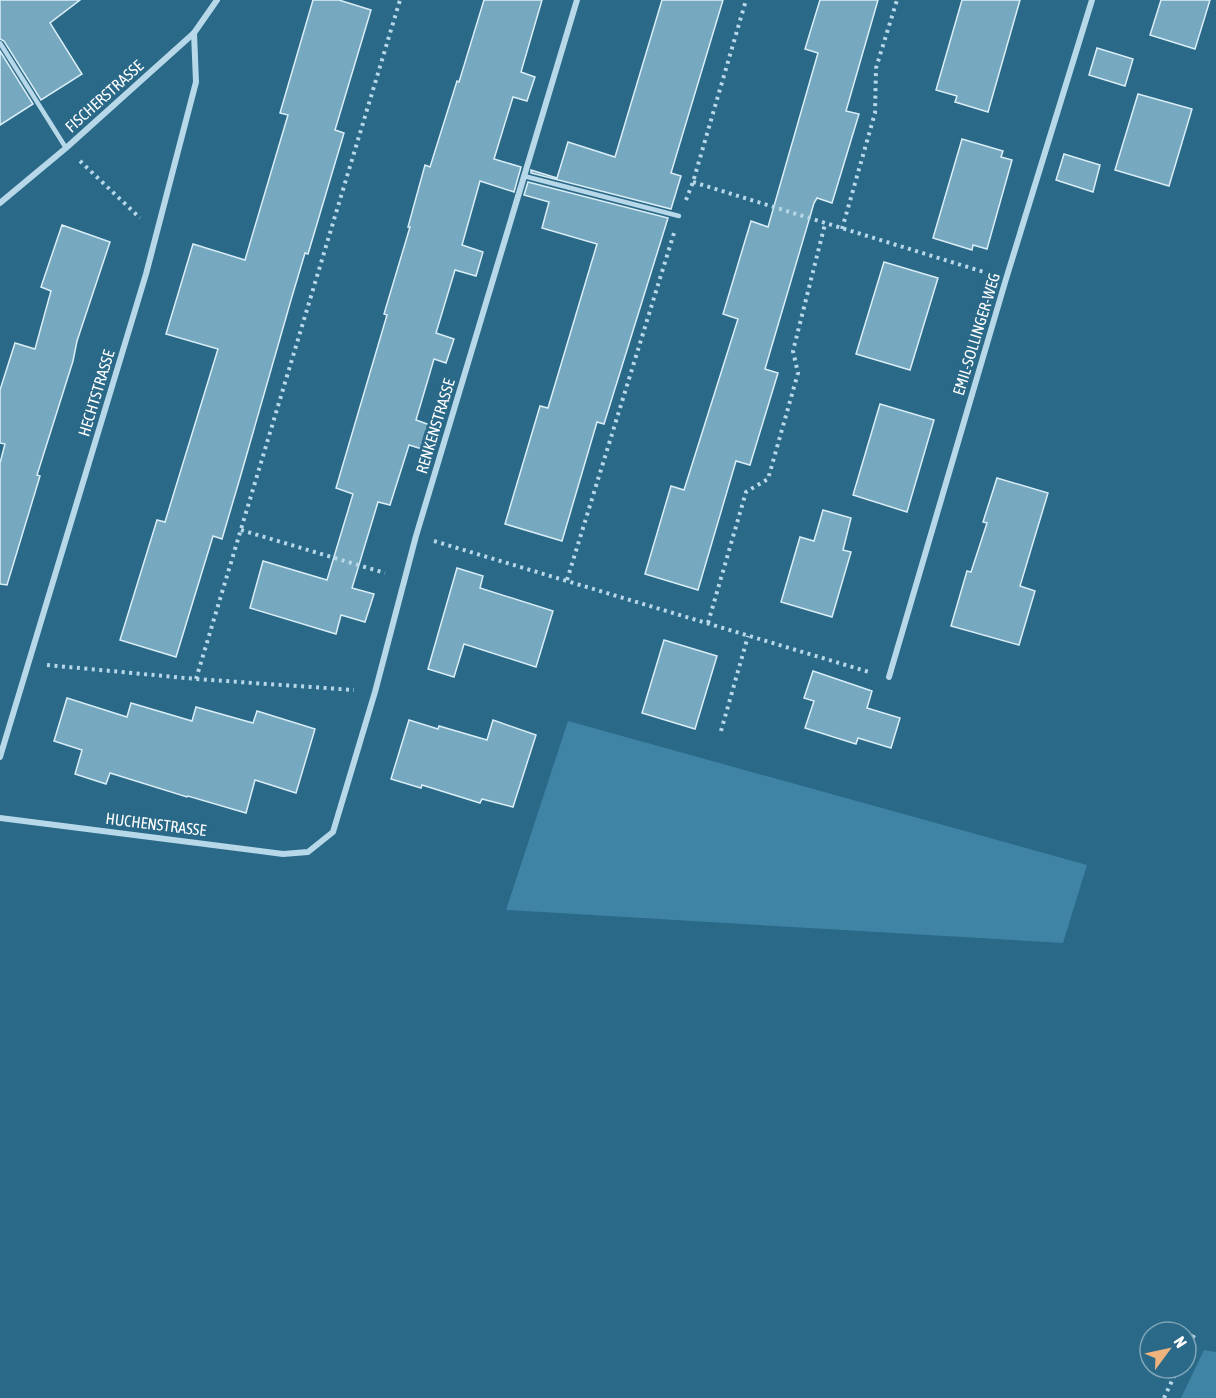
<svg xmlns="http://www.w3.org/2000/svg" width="1216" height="1398" font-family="'Asap Condensed',sans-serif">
<rect width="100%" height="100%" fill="#2a6988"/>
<g fill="#3f84a4">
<polygon points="568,721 1087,865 1063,943 506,910"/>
<polygon points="1204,1350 1216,1352 1216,1398 1181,1398"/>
</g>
<g fill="#76a8bf" stroke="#daeef7" stroke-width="1.5">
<polygon points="0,0 80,0 50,23 82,74 41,100 4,41 0,39"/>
<polygon points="313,0 339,0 371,10 335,130 344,133 308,254 305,253 291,300 240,478 222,539 213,536 176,657 120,640 157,520 165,522 218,349 166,334 193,244 245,260 288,115 280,113"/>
<polygon points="484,0 542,0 521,72 535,77 527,101 513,97 494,159 521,167 514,192 480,181 462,245 483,252 476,276 455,270 436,333 454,339 446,363 434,359 416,420 430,425 422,449 409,445 390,505 378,502 352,588 374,594 365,622 341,615 336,634 250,608 263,561 327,580 353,494 336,488 387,315 384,314 410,227 408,227 425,165 430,167 457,81 459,82"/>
<polygon points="662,0 723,0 671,173 681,176 671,209 531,173 531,170 557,178 568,142 615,157"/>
<polygon points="820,0 878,0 846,111 859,114 832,203 817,198 814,203 765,369 778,373 750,465 736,461 698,590 645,574 671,486 684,490 738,319 723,314 751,221 768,227 818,53 805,49"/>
<polygon points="962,0 1020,0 988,112 955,102 957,96 936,90"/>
<polygon points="1161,0 1210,0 1195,49 1150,35"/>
<polygon points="1097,48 1133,59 1125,86 1089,75"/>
<polygon points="0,51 33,104 0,125"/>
<polygon points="1138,94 1192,109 1169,186 1115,170"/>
<polygon points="962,139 1003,151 1001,157 1012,160 987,249 973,245 972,250 933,238"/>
<polygon points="1064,154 1100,165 1093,192 1056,180"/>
<polygon points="528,182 668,218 604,424 597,422 562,541 505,524 540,406 548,408 597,244 542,228 549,202 524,195"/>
<polygon points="62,225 110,242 77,341 73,361 37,475 40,476 7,585 0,584 0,463 5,444 0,443 0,390 15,343 35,349 51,291 41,287"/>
<polygon points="884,262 938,278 910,370 856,354"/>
<polygon points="880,404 934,420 907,512 853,495"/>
<polygon points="997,478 1048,493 1020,586 1035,591 1019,645 951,626 967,571 971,572 987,523 983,522"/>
<polygon points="823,510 851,518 843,550 851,552 832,617 781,602 800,537 814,541"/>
<polygon points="457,568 483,576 480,588 553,611 536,667 464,644 454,677 428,669"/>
<polygon points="664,640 717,656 695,729 642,713"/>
<polygon points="813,671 872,691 867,708 900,718 891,748 858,738 856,744 805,728 814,701 804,698"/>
<polygon points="67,698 127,717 131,703 192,721 196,707 253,723 257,711 315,729 296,793 255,780 246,813 188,796 187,797 110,773 106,784 75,774 82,750 54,741"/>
<polygon points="409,720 438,729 439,726 487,740 493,720 536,735 513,807 482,799 480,803 422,785 421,788 391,779"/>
</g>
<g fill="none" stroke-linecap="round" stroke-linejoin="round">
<g stroke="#b7d8e8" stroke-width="4" stroke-dasharray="3 4.5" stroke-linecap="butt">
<polyline points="80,161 140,218"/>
<polyline points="693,182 987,273"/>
<polyline points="686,200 693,182 746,0"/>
<polyline points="842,229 875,113 876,68 897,0"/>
<polyline points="241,530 385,573"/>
<polyline points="434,541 869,672"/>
<polyline points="567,580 674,233"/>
<polyline points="708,623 746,492 768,479 798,373 793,351 825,224"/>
<polyline points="47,665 196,679 354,690"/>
<polyline points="196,679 400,0"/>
<polyline points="721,731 748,636"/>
<polyline points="1186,1351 1194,1335"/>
<polyline points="1164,1398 1178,1368"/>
</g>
<g stroke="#b7d8e8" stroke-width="4.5">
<polyline points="0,43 66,148"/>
<polyline points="524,176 679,216"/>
</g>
<g stroke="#b7d8e8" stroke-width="6">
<polyline points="0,203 66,148 194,33 217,0"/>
<polyline points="889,677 1006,279 1092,0"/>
<polyline points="0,757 146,274 196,82 194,33"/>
<polyline points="0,818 283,854 308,852 333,832 375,692 416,536 577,0"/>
</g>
</g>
<g text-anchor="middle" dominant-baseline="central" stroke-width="6" stroke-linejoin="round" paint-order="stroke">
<g font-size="16" fill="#fff" stroke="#2a6988">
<text transform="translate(104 96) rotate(-42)">FISCHERSTRASSE</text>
<text transform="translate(976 334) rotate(-73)">EMIL-SOLLINGER-WEG</text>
<text transform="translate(96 393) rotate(-73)">HECHTSTRASSE</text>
<text transform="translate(435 426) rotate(-73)">RENKENSTRASSE</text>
<text transform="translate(156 824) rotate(7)">HUCHENSTRASSE</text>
</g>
</g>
<g transform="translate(1168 1350) rotate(57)"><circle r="28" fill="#2a6988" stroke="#7fa5b8" stroke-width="1.5"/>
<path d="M0-4.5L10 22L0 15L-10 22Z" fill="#efb47e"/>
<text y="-9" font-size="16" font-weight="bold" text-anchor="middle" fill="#ffffff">N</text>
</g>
</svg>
